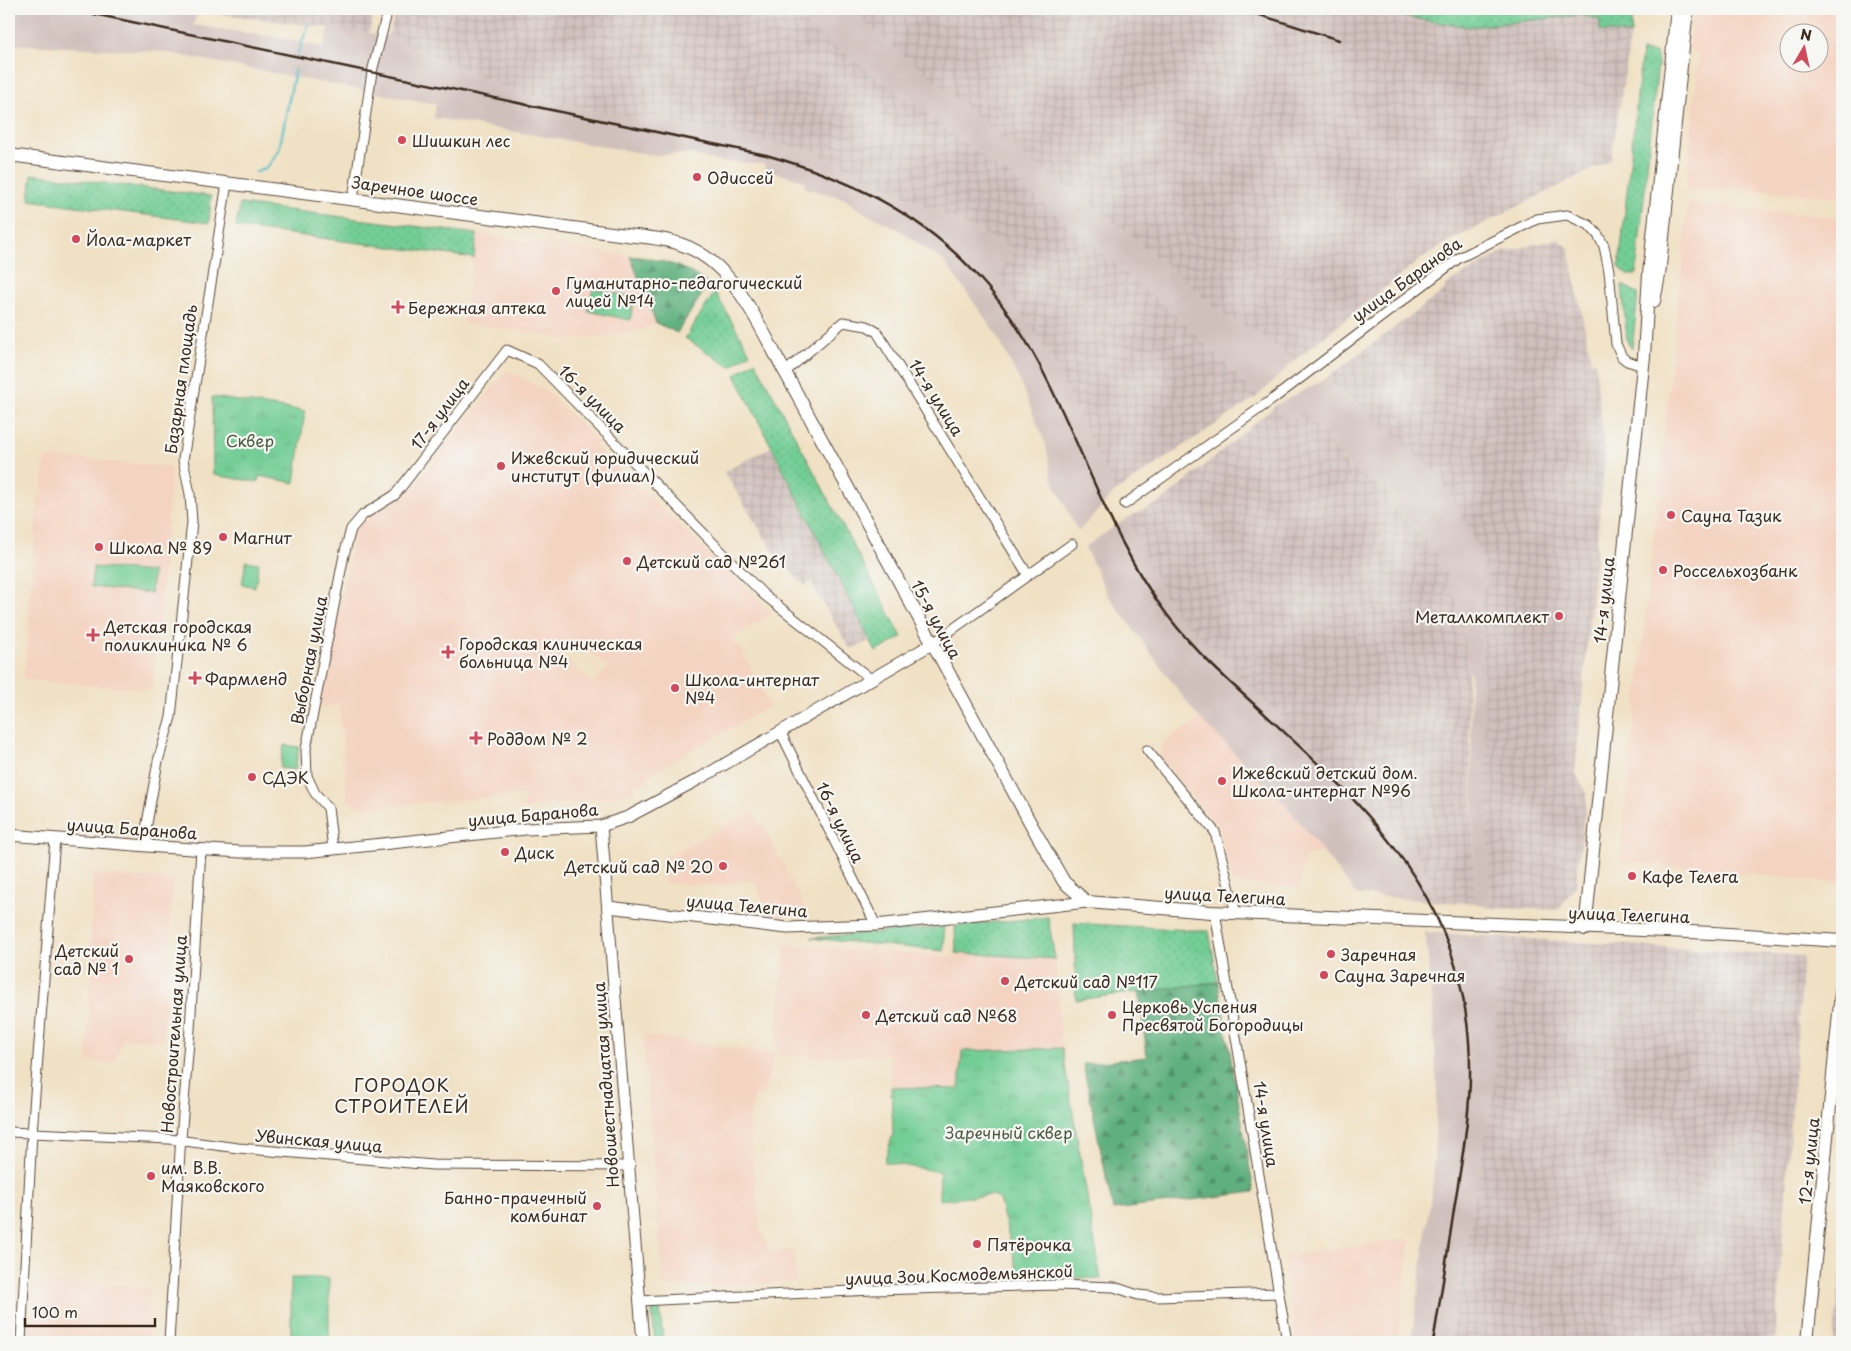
<svg xmlns="http://www.w3.org/2000/svg" width="1851" height="1351" font-family="'Playpen Sans',sans-serif">
<defs>
<pattern id="industrial-grid" width="8" height="8" patternUnits="userSpaceOnUse" patternTransform="scale(1.25)"><rect width="8" height="8" fill="#d0c0bc"/><path d="M0 4h8M4 0v8" fill="none" stroke="#b4a5a1"/></pattern>
<pattern id="grass-dots" width="8" height="8" patternUnits="userSpaceOnUse" patternTransform="scale(1.25)"><rect width="8" height="8" fill="#73cd95"/><path d="M2 2h.1M6 6h.1" fill="none" stroke="#64b080" stroke-width="1.8" stroke-linecap="round"/></pattern>
<pattern id="forest-firs" width="22" height="20" patternUnits="userSpaceOnUse" patternTransform="scale(1.25)"><rect width="22" height="20" fill="#5eb07e"/><path d="M5 1l3.5 6h-7zM16 11l3.5 6h-7z" fill="#4f8f67"/></pattern>
<pattern id="park-tufts" width="24" height="20" patternUnits="userSpaceOnUse" patternTransform="scale(1.25)"><rect width="24" height="20" fill="#73cd95"/><path d="M3 7l-1-3M5 7V3M7 7l1-3M15 17l-1-3M17 17v-4M19 17l1-3" fill="none" stroke="#64b080"/></pattern>
</defs>
<rect width="100%" height="100%" fill="#f6f6f2"/>
<filter id="ink" filterUnits="userSpaceOnUse"><feTurbulence type="fractalNoise" baseFrequency=".02" numOctaves="2"/><feDisplacementMap in="SourceGraphic" scale="10" xChannelSelector="R" yChannelSelector="G"/><feConvolveMatrix kernelMatrix="1 2 1 2 8 2 1 2 1" color-interpolation-filters="sRGB"/></filter>
<filter id="wash" filterUnits="userSpaceOnUse"><feTurbulence type="fractalNoise" baseFrequency=".0096" numOctaves="4" result="noise"/><feDisplacementMap in="SourceGraphic" scale="20" xChannelSelector="R" yChannelSelector="G"/><feGaussianBlur stdDeviation="1.12" result="paint"/><feColorMatrix in="noise" values="0 0 0 0 0 0 0 0 0 0 0 0 0 0 0 0 0 1.4 0 .05"/><feComposite in="paint" operator="in"/></filter>
<g filter="url(#wash)">
<rect width="100%" height="100%" fill="#f0e1c4"/>
<g fill="#f4d3c1" fill-rule="evenodd">
<path d="M1692 9H1842V198L1730 187 1728 191 1686 188 1699 55 1689 47ZM1788 32H1818V62H1788Z"/>
<polygon points="1688,204 1842,218 1842,883 1620,861"/>
<polygon points="477,234 630,256 656,323 640,330 575,340 463,323"/>
<path d="M507 370 546 391 599 442 595 446 772 613 732 639 742 650 770 706 649 774 642 785 635 782 632 793 524 809 523 801 526 800 525 794 367 808 358 806 347 800 339 705 319 707 326 679 353 536 360 520 404 496ZM576 640 609 668 594 683 561 656Z"/>
<polygon points="57,457 171,467 161,606 151,690 24,680 38,494 42,494 45,458"/>
<polygon points="1201,718 1286,805 1323,852 1305,857 1299,888 1232,883 1219,828 1160,758 1160,749 1166,741"/>
<polygon points="751,812 754,813 778,854 809,915 770,917 755,881 714,886 666,883 662,859"/>
<polygon points="93,874 173,880 163,1041 124,1038 113,1063 87,1062"/>
<polygon points="785,945 867,951 869,946 875,946 875,951 955,958 956,953 1055,959 1062,1048 962,1051 959,1089 891,1087 890,1055 824,1057 775,1054 763,1095 757,1094 748,1119 760,1229 769,1251 794,1251 796,1282 663,1287 643,1035 775,1054"/>
<polygon points="1410,1239 1397,1342 1296,1342 1283,1256"/>
<polygon points="32,1282 150,1288 148,1342 30,1342"/>
</g>
<g fill="url(#industrial-grid)">
<polygon points="182,9 375,9 369,33"/>
<polygon points="397,9 785,9 1014,178 1183,321 1258,396 1115,492 1053,361 997,277 1014,249 815,152 663,120 603,113 507,89 388,36"/>
<polygon points="848,9 1385,9 1385,14 1469,27 1581,15 1600,21 1601,31 1631,34 1611,160 1445,243 1413,265 1293,362 1262,335 1226,317 1116,223 1030,161"/>
<polygon points="1558,239 1569,248 1591,361 1595,361 1605,457 1575,772 1587,794 1576,884 1559,910 1490,908 1481,587 1489,585 1359,405 1325,379 1445,290 1445,285 1503,252"/>
<polygon points="1276,405 1288,422 1302,412 1325,434 1351,471 1354,469 1394,497 1390,502 1442,558 1436,563 1453,581 1463,611 1467,670 1470,673 1468,674 1475,903 1440,902 1414,849 1171,610 1127,518 1162,501"/>
<polygon points="771,447 870,641 850,649 811,582 805,586 777,557 724,472"/>
<polygon points="1496,937 1803,956 1775,1342 1449,1342 1496,1076"/>
<polygon points="1842,1263 1842,1342 1833,1342 1836,1318"/>
</g>
<g fill="#d0c0bc">
<polygon points="9,9 182,9 198,12 193,25 286,39 323,48 329,27 388,36 507,89 603,113 663,120 815,152 1014,249 997,277 1053,361 1115,492 1078,532 1052,478 1046,445 1017,375 995,332 944,261 898,229 865,213 843,198 805,188 805,182 803,180 766,170 764,164 723,162 689,154 653,155 434,118 436,104 163,52 9,44"/>
<polygon points="785,9 848,9 1030,161 1116,223 1226,317 1262,335 1293,362 1258,396 1183,321 1014,178"/>
<polygon points="1325,379 1396,436 1441,478 1477,545 1490,585 1481,587 1490,908 1475,903 1470,673 1467,670 1463,611 1457,605 1460,602 1447,588 1453,581 1436,563 1442,558 1390,501 1394,496 1354,469 1352,471 1325,434 1302,412 1288,422 1276,405"/>
<polygon points="1127,518 1171,610 1414,849 1440,902 1356,894 1286,805 1195,713 1108,595 1085,547"/>
<polygon points="1425,932 1496,937 1496,1076 1449,1342 1411,1342 1433,1181 1437,1092 1432,994"/>
</g>
<g fill="url(#grass-dots)" stroke="#577c5a">
<polygon points="1385,9 1562,9 1632,12 1631,34 1600,31 1600,20 1581,15 1469,27 1385,14"/>
<polygon points="1642,51 1656,53 1658,62 1636,275 1628,275 1619,267"/>
<polygon points="32,174 211,196 209,223 29,200"/>
<polygon points="240,204 477,234 474,258 236,227"/>
<polygon points="1622,285 1638,293 1632,349 1627,340"/>
<polygon points="715,292 750,353 730,367 685,338"/>
<polygon points="755,361 902,637 876,652 735,375"/>
<polygon points="1048,917 1055,959 956,953 955,926"/>
<polygon points="1074,923 1209,931 1218,982 1076,1000"/>
<polygon points="944,927 944,951 811,938"/>
<polygon points="660,1306 663,1342 655,1342 652,1311"/>
</g>
<g fill="url(#forest-firs)" stroke="#4c6d4e">
<path d="M630 256C659 259 686 265 708 285L677 333 656 323Z"/>
<polygon points="1218,982 1254,1192 1113,1210 1083,1064 1147,1057 1139,992"/>
</g>
<g fill="url(#park-tufts)" stroke="#577c5a">
<polygon points="212,397 305,411 295,483 259,476 258,482 213,475"/>
<polygon points="1062,1048 1101,1279 1019,1275 999,1199 991,1195 939,1200 940,1172 884,1162 893,1134 891,1087 959,1089 962,1051"/>
</g>
<g fill="#73cd95" stroke="#577c5a">
<polygon points="593,289 635,297 630,320 588,311"/>
<polygon points="246,561 259,563 255,587 242,584"/>
<polygon points="93,567 153,572 151,593 91,587"/>
<polygon points="284,745 299,747 295,770 280,768"/>
<rect x="291" y="1278" width="38" height="64"/>
</g>
<g fill="none" stroke-linecap="round" stroke-linejoin="round">
<g stroke="#4ebdc5" stroke-width="2.5">
<polyline points="298,53 309,24"/>
<polyline points="256,172 267,168 279,150 295,70"/>
</g>
</g>
</g>
<g filter="url(#ink)">
<g fill="none" stroke-linecap="round" stroke-linejoin="round">
<defs>
<g id="minor">
<polyline points="353,199 372,72 388,9"/>
<polyline points="785,372 843,322 867,326 877,332 1028,575"/>
<polyline points="1125,504 1273,399 1459,258 1537,219 1567,215 1589,225 1598,235 1604,246 1609,271 1616,344 1622,357 1627,361 1643,366"/>
<polyline points="932,644 1072,544"/>
<polyline points="780,731 876,925"/>
<polyline points="1147,750 1215,832 1236,913"/>
<polyline points="149,846 145,835 158,761 171,717 192,522 190,494 183,460 227,183"/>
<polyline points="333,849 328,808 315,793 307,776 306,749 344,555 351,529 363,515 395,495 507,350 538,364 763,594 871,679"/>
<polyline points="1215,912 1287,1342"/>
<polyline points="9,1132 169,1139 238,1148 433,1165 627,1166"/>
<polyline points="639,1301 873,1290 1057,1285 1114,1287 1138,1295 1157,1297 1279,1293"/>
<polyline points="21,1342 32,1133 55,839"/>
<polyline points="169,1342 180,1151 190,1029 201,849"/>
</g>
<g id="tertiary">
<polyline points="601,826 643,1342"/>
<polyline points="9,835 160,847 241,852 305,852 526,829 601,826 628,817 699,779 932,644"/>
<polyline points="608,907 787,928 876,925 1087,902"/>
</g>
<g id="secondary">
<path d="M9 155 619 234C638 237 661 237 680 244 735 262 758 325 785 372L1032 826 1064 882 1087 902 1211 912 1713 933 1842 941"/>
<polyline points="1654,301 1659,275 1687,9"/>
<polyline points="1585,929 1644,356 1649,274 1677,9"/>
<polyline points="1807,1342 1842,983"/>
</g>
</defs>
<use href="#minor" stroke="#564537" stroke-width="11"/>
<use href="#tertiary" stroke="#564537" stroke-width="13"/>
<use href="#secondary" stroke="#564537" stroke-width="14"/>
<use href="#minor" stroke="#fff" stroke-width="9"/>
<use href="#tertiary" stroke="#fff" stroke-width="11"/>
<use href="#secondary" stroke="#fff" stroke-width="12"/>
<g stroke="#3b2a1e" stroke-width="2.5">
<path d="M70 9 766 155C847 178 919 212 976 274 1068 372 1088 512 1168 616 1194 650 1225 678 1256 706 1338 782 1424 856 1456 968 1480 1054 1469 1117 1455 1203 1448 1249 1441 1296 1433 1342"/>
<polyline points="1241,9 1339,40"/>
</g>
</g>
</g>
<g fill="#d1495b" stroke="#f6f6f2" stroke-width="2">
<circle cx="402" cy="140" r="5"/>
<circle cx="697" cy="177" r="5"/>
<circle cx="76" cy="239" r="5"/>
<circle cx="556" cy="291" r="5"/>
<path d="M395.5 299.5h5v5h5v5h-5v5h-5v-5h-5v-5h5z"/>
<circle cx="501" cy="466" r="5"/>
<circle cx="1671" cy="515" r="5"/>
<circle cx="223" cy="537" r="5"/>
<circle cx="99" cy="547" r="5"/>
<circle cx="627" cy="561" r="5"/>
<circle cx="1663" cy="570" r="5"/>
<circle cx="1559" cy="616" r="5"/>
<path d="M90.5 627.5h5v5h5v5h-5v5h-5v-5h-5v-5h5z"/>
<path d="M445.5 644.5h5v5h5v5h-5v5h-5v-5h-5v-5h5z"/>
<path d="M192.5 670.5h5v5h5v5h-5v5h-5v-5h-5v-5h5z"/>
<circle cx="675" cy="688" r="5"/>
<path d="M473.5 730.5h5v5h5v5h-5v5h-5v-5h-5v-5h5z"/>
<circle cx="252" cy="777" r="5"/>
<circle cx="1222" cy="781" r="5"/>
<circle cx="505" cy="852" r="5"/>
<circle cx="723" cy="866" r="5"/>
<circle cx="1632" cy="876" r="5"/>
<circle cx="1331" cy="954" r="5"/>
<circle cx="129" cy="959" r="5"/>
<circle cx="1324" cy="975" r="5"/>
<circle cx="1005" cy="981" r="5"/>
<circle cx="866" cy="1015" r="5"/>
<circle cx="1112" cy="1015" r="5"/>
<circle cx="151" cy="1176" r="5"/>
<circle cx="597" cy="1206" r="5"/>
<circle cx="977" cy="1244" r="5"/>
</g>
<g text-anchor="middle" dominant-baseline="central" stroke-width="4.5" stroke-linejoin="round" paint-order="stroke">
<g font-size="16" fill="#3b2a1e" stroke="#f6f6f2" text-anchor="start">
<text x="412" y="140">Шишкин лес</text>
<text x="707" y="177">Одиссей</text>
<text x="86" y="239">Йола-маркет</text>
<text x="566" y="282">Гуманитарно-педагогический<tspan x="566" dy="18">лицей №14</tspan></text>
<text x="408" y="307">Бережная аптека</text>
<text x="511" y="457">Ижевский юридический<tspan x="511" dy="18">институт (филиал)</tspan></text>
<text x="1681" y="515">Сауна Тазик</text>
<text x="233" y="537">Магнит</text>
<text x="109" y="547">Школа № 89</text>
<text x="637" y="561">Детский сад №261</text>
<text x="1673" y="570">Россельхозбанк</text>
<text x="1549" y="616" text-anchor="end">Металлкомплект</text>
<text x="104" y="626">Детская городская<tspan x="104" dy="18">поликлиника № 6</tspan></text>
<text x="459" y="643">Городская клиническая<tspan x="459" dy="18">больница №4</tspan></text>
<text x="205" y="678">Фармленд</text>
<text x="685" y="679">Школа-интернат<tspan x="685" dy="18">№4</tspan></text>
<text x="487" y="738">Роддом № 2</text>
<text x="1232" y="772">Ижевский детский дом.<tspan x="1232" dy="18">Школа-интернат №96</tspan></text>
<text x="262" y="777">СДЭК</text>
<text x="515" y="852">Диск</text>
<text x="713" y="866" text-anchor="end">Детский сад № 20</text>
<text x="1642" y="876">Кафе Телега</text>
<text x="119" y="950" text-anchor="end">Детский<tspan x="119" dy="18">сад № 1</tspan></text>
<text x="1341" y="954">Заречная</text>
<text x="1334" y="975">Сауна Заречная</text>
<text x="1015" y="981">Детский сад №117</text>
<text x="1122" y="1006">Церковь Успения<tspan x="1122" dy="18">Пресвятой Богородицы</tspan></text>
<text x="876" y="1015">Детский сад №68</text>
<text x="161" y="1167">им. В.В.<tspan x="161" dy="18">Маяковского</tspan></text>
<text x="587" y="1197" text-anchor="end">Банно-прачечный<tspan x="587" dy="18">комбинат</tspan></text>
<text x="987" y="1244">Пятёрочка</text>
</g>
<g font-size="16" fill="#3b2a1e" stroke="#f6f6f2">
<text transform="translate(415 190) rotate(8)">Заречное шоссе</text>
<text transform="translate(1406 279) rotate(-36)">улица Баранова</text>
<text transform="translate(180 379) rotate(-82)">Базарная площадь</text>
<text transform="translate(937 397) rotate(58)">14-я улица</text>
<text transform="translate(593 398) rotate(45)">16-я улица</text>
<text transform="translate(439 413) rotate(-53)">17-я улица</text>
<text transform="translate(1603 600) rotate(-84)">14-я улица</text>
<text transform="translate(937 619) rotate(62)">15-я улица</text>
<text transform="translate(308 660) rotate(-79)">Выборная улица</text>
<text transform="translate(533 814) rotate(-5)">улица Баранова</text>
<text transform="translate(841 822) rotate(64)">16-я улица</text>
<text transform="translate(132 828) rotate(4)">улица Баранова</text>
<text transform="translate(1225 895) rotate(3)">улица Телегина</text>
<text transform="translate(747 905) rotate(5)">улица Телегина</text>
<text transform="translate(1629 914) rotate(2)">улица Телегина</text>
<text transform="translate(173 1034) rotate(-86)">Новостроительная улица</text>
<text transform="translate(605 1085) rotate(-94)">Новошестнадцатая улица</text>
<text transform="translate(1267 1124) rotate(81)">14-я улица</text>
<text transform="translate(319 1140) rotate(5)">Увинская улица</text>
<text transform="translate(1808 1161) rotate(-84)">12-я улица</text>
<text transform="translate(959 1274) rotate(-2)">улица Зои Космодемьянской</text>
</g>
<g font-size="16" fill="#4c5b42" stroke="#f6f6f2">
<text x="250" y="440">Сквер</text>
<text x="1009" y="1132">Заречный сквер</text>
</g>
<g font-size="18" letter-spacing="1" fill="#3b2a1e" stroke="#f6f6f2">
<text x="402" y="1084">ГОРОДОК<tspan x="402" dy="21">СТРОИТЕЛЕЙ</tspan></text>
</g>
</g>
<rect width="1851" height="1351" fill="none" stroke="#f6f6f2" stroke-width="30"/>
<g transform="translate(1804 48) rotate(9)"><circle r="24" fill="#f6f6f2" stroke="#aba49d"/>
<path d="M0-4L9 19L0 12L-9 19Z" fill="#d1495b"/>
<text y="-8" font-size="14" font-weight="bold" text-anchor="middle" fill="#3b2a1e">N</text>
</g>
<path d="M25 1318v8h130v-8" fill="none" stroke="#3b2a1e" stroke-width="2.5"/>
<text x="32" y="1318" font-size="15" fill="#3b2a1e" stroke="#f6f6f2" stroke-width="4" paint-order="stroke">100 m</text>
</svg>
